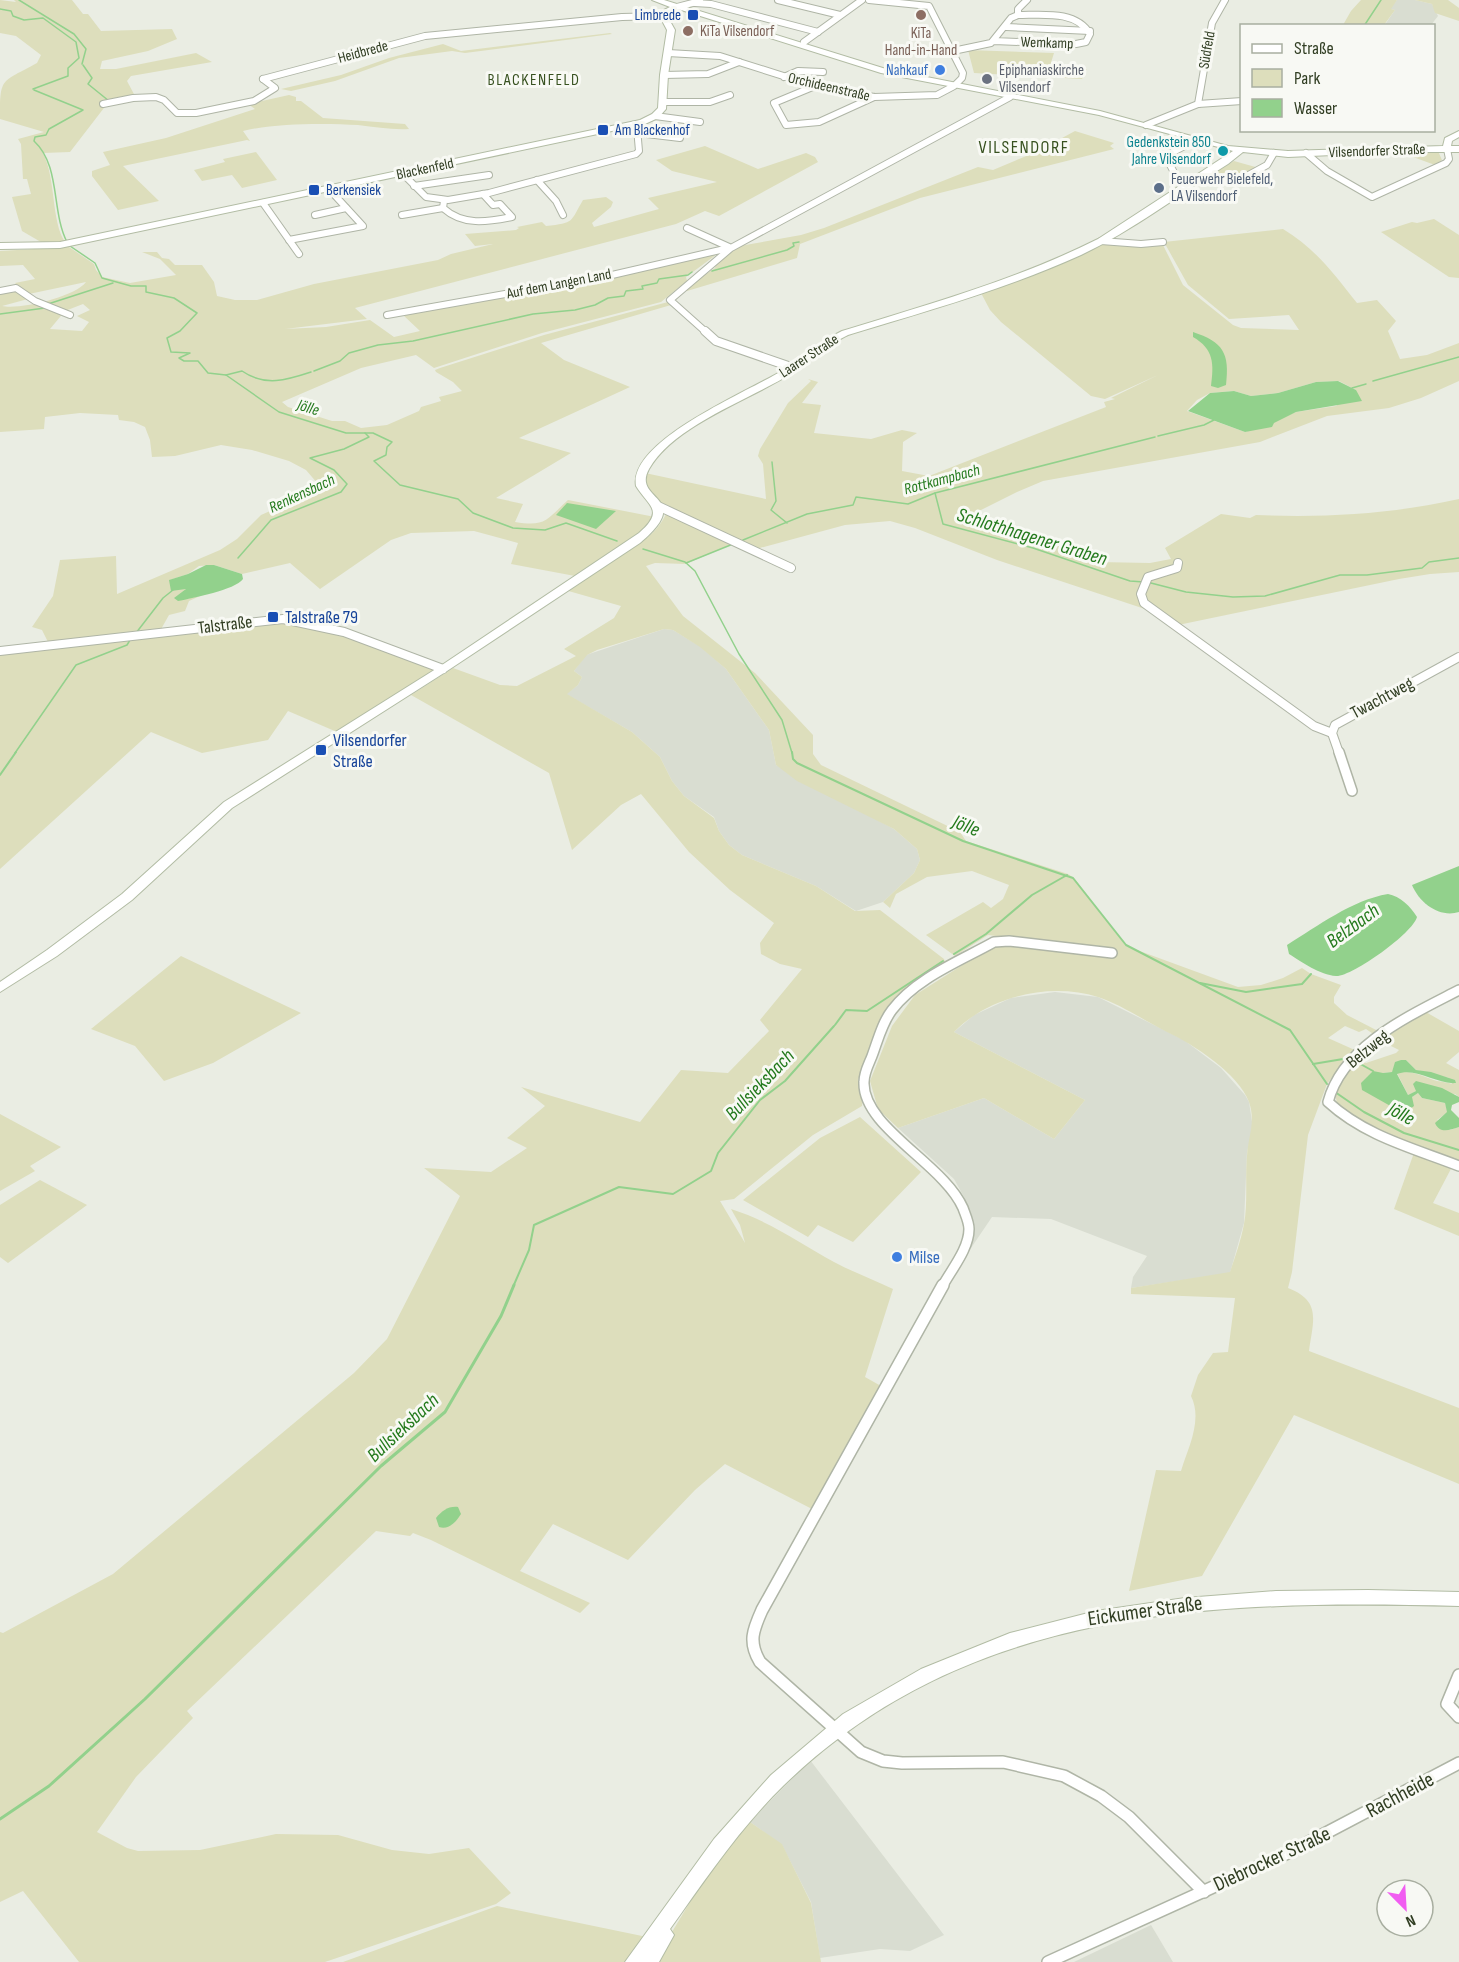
<svg xmlns="http://www.w3.org/2000/svg" width="1459" height="1962" font-family="'Sofia Sans Condensed',sans-serif">
<rect width="100%" height="100%" fill="#eaede3"/>
<g fill="#d9ddd1">
<polygon points="1397,0 1415,0 1432,4 1438,16 1431,25 1384,26 1395,10 1390,9"/>
<polygon points="664,629 673,630 701,647 726,669 769,730 776,765 894,829 917,849 920,860 914,873 883,902 856,911 816,886 742,855 729,845 719,831 714,817 684,796 672,781 660,757 632,732 566,694 578,685 582,677 574,671 586,655"/>
<polygon points="1055,992 1098,997 1184,1040 1221,1068 1245,1095 1249,1102 1253,1128 1247,1152 1244,1223 1230,1273 1131,1288 1133,1277 1147,1256 1051,1219 992,1217 971,1248 972,1219 964,1197 954,1179 898,1128 984,1098 1054,1139 1085,1100 954,1032 974,1015 1011,998"/>
<polygon points="810,1760 944,1935 910,1951 880,1949 820,1958 811,1902 782,1845 750,1822"/>
<polygon points="1151,1925 1173,1962 1074,1962"/>
</g>
<g fill="#dddebc" fill-rule="evenodd">
<path d="M0 0 16 2 14 0H72L83 14H88L101 31 172 29 177 39 148 51 102 61 100 69H116L196 53 212 62 131 76 127 81 135 96 107 104 70 152 43 153C56 178 51 221 65 242L46 245 22 231 12 197 31 194 27 179H23L21 144 18 139 44 132 0 119C0 76 1 83 37 63L41 55 16 36 0 33Z"/>
<polygon points="1361,0 1397,0 1391,9 1395,10 1384,25 1343,25 1351,11"/>
<polygon points="1415,0 1448,0 1459,8 1459,21 1435,13 1432,4"/>
<polygon points="610,33 612,34 465,53 452,51 399,58 335,81 291,91 281,89 341,75 389,58 443,44 461,51"/>
<polygon points="968,50 1054,53 1050,66 1087,69 1082,79 974,73"/>
<path d="M289 95 296 97V101H301L323 118 405 124 409 129C392 130 376 127 358 125 326 123 274 123 243 131L250 141 247 140 123 166 159 201 118 210 92 176V171L110 165 103 152 166 138 255 109 248 104Z"/>
<polygon points="1075,131 1114,143 1110,146 1114,149 920,198 800,244 797,258 687,291 684,289 715,268 716,264 734,247 801,235 824,228 978,167 993,170 1036,152"/>
<path d="M705 146 758 169 806 153 815 157 818 162 719 216 705 211 676 224 355 308 367 319 285 329 326 327 370 320 394 337 420 331 402 314 724 249 686 277 687 281 661 302 542 333 434 368 416 355 361 368 282 402 288 407 332 421H345L361 428 387 425 419 411 421 407 441 401 439 397 462 391 453 382 436 372 435 370 440 368 544 335 668 302 671 305 541 343 564 360 630 387 519 438 571 453 496 498 523 504 515 522C546 527 546 520 568 500L655 517 643 532 575 576 511 564 518 543 474 531 411 533 391 540 320 589 290 563 242 574 214 565 199 566 188 574 170 580 186 589 184 593 186 599 200 596 189 601 185 611 169 615 160 631 49 644 42 630 32 627 53 596 60 560 116 556 117 594 220 550 237 539 261 515 313 492 318 484 306 470 289 461 252 450 221 445 175 456 152 457 150 440 145 427 134 422 119 420 118 415 80 413 45 417 44 429 0 432V289L18 286 15 283 35 279 23 265 0 266V251L69 247 94 264 96 270 102 277 130 283 176 275 160 259 142 252H157L162 258 169 259 175 265H202L214 282 217 296 235 300H257L314 284 438 260 451 254 493 244 475 246 465 234 516 230 519 228 517 227 542 222 546 226C575 223 570 222 583 200L606 197 613 202 611 207 592 223 594 227 659 209 648 198 717 182 672 171 656 160ZM86 282C75 297 19 310 2 306L28 299 24 295ZM83 304 90 310 77 316 89 322 82 331 50 329 65 311Z"/>
<polygon points="1438,151 1442,160 1435,165 1413,157 1390,153"/>
<polygon points="256,152 277,180 242,188 232,175 202,181 194,170 225,162 223,159"/>
<path d="M1234 161 1259 168C1246 176 1221 185 1206 178Z"/>
<polygon points="1434,219 1459,235 1459,278 1449,277 1381,232 1412,222 1417,223"/>
<path d="M1283 229C1315 248 1334 274 1357 303L1377 300 1396 321 1388 331 1400 359 1427 355 1459 343V381L1421 398 1389 408 1327 416 1260 442 1043 481 1017 492 969 516 989 528 1053 543 1082 553 1098 562 1150 563 1171 559 1165 548 1221 514 1250 518 1256 515C1325 518 1392 514 1459 499V572L1430 574 1399 579 1178 625 1148 610 997 560 915 528 890 521 845 525 756 549 734 543 686 564 655 563 646 566 683 616 755 673 813 735V754L821 765 960 832 966 841 1068 874 1074 878 1126 946 1238 987 1261 985 1283 978 1302 968 1311 974 1341 985 1334 997V1003L1347 1015 1380 1032 1376 1036 1366 1029 1359 1032 1345 1026 1328 1038 1357 1051 1342 1064 1327 1084 1308 1135 1292 1272 1288 1288C1322 1301 1313 1321 1309 1351L1459 1408V1484L1294 1415 1202 1576 1129 1591 1156 1470 1181 1471C1188 1448 1203 1420 1191 1396L1198 1375 1213 1353 1228 1352 1235 1298 1131 1294V1288L1230 1272C1235 1257 1241 1240 1244 1224 1248 1203 1245 1178 1247 1156 1248 1137 1256 1122 1249 1102 1239 1074 1193 1044 1167 1032 1145 1021 1122 1005 1098 997 1050 982 989 996 954 1032L1085 1100 1054 1139 984 1098 898 1128 878 1109 870 1081 892 1026 915 995 983 952 998 945 1104 950 988 935 955 956 926 935 983 902 991 908 1003 899 1009 885 972 871 927 877 896 894 890 908 883 902 914 873 920 860 917 849 894 829 797 781 776 765 769 730 726 669 700 647 673 630 664 629 597 650 587 655 574 671 582 677 578 685 567 694 632 732 660 757 672 781 684 796 714 818 719 831 729 845 742 855 816 886 855 911 880 910 944 959 945 962 908 987 880 1022 858 1080 863 1099 862 1106 813 1135 734 1199 720 1201 745 1243 740 1225 731 1209C769 1221 800 1243 834 1262 853 1272 874 1280 893 1289L865 1377 881 1386 812 1509 725 1464 695 1490 628 1560 553 1524 520 1571 590 1603 580 1613 431 1540 413 1533 410 1536 376 1531 187 1711 193 1718 136 1777 97 1832 127 1848 138 1851 200 1850 276 1834 338 1835 392 1850 429 1854 469 1848 511 1893 496 1904 325 1962H79L23 1891 0 1902V1632L3 1633 113 1574 354 1373 387 1339 460 1196 424 1168 491 1172 527 1148 507 1138 545 1106 521 1087 640 1122 681 1070 728 1073 769 1031 760 1020 802 969 780 964 761 954 760 943 774 923 730 890 689 852 641 794 621 805 572 850 549 773 411 695 453 668 500 685 517 686 576 656 564 649 614 618 621 606 565 590 648 537C658 529 666 517 669 506L660 502 645 484V473L766 499 763 464 758 456 760 449 788 403 811 381 808 379 818 382 802 403 821 405 814 433 871 439 902 430 917 433 903 442 902 471 929 476 1106 407 1104 402 1115 399 1111 398 1158 375 1105 399 1091 396 1001 322 990 310 981 293 1104 242 1162 243 1183 285 1233 325 1241 328 1299 330 1289 315 1229 319 1188 285 1164 242ZM1339 381 1356 390 1336 406 1296 412 1245 432 1187 411 1197 400 1210 393 1234 391 1251 396 1278 393 1316 382Z"/>
<polygon points="281,622 342,635 436,669 337,732 288,711 268,740 202,753 151,732 0,869 0,653"/>
<polygon points="181,956 301,1013 213,1063 164,1081 135,1046 91,1029"/>
<path d="M1424 1011 1459 1031V1052L1446 1063 1459 1070V1097L1455 1094 1416 1091 1408 1095 1397 1073C1411 1069 1424 1077 1437 1081 1442 1082 1447 1082 1452 1084L1449 1078 1416 1070 1406 1060H1401L1392 1072 1383 1073 1394 1108 1410 1109 1412 1097 1418 1093 1422 1098 1445 1103 1448 1112 1437 1120 1450 1130 1459 1127V1163L1375 1131 1337 1105 1335 1091 1357 1058 1366 1063 1396 1053 1399 1050 1381 1041Z"/>
<polygon points="0,1114 61,1147 30,1166 35,1171 0,1191"/>
<polygon points="860,1117 921,1172 853,1242 818,1225 808,1237 743,1200 820,1138"/>
<polygon points="1415,1150 1453,1165 1433,1203 1459,1213 1459,1236 1394,1209"/>
<polygon points="40,1180 87,1205 8,1263 0,1257 0,1205"/>
<polygon points="750,1822 782,1844 811,1903 821,1962 654,1962 702,1882"/>
<polygon points="497,1906 647,1937 628,1962 343,1962"/>
</g>
<g fill="#92d18c">
<path d="M1193 332C1223 342 1230 353 1226 385L1218 388 1211 386C1214 364 1214 349 1193 337Z"/>
<polygon points="1338,381 1356,390 1362,401 1296,412 1274,423 1272,427 1245,432 1188,411 1210,393 1234,391 1251,396 1278,393 1316,382"/>
<polygon points="567,503 616,511 596,529 556,515"/>
<path d="M206 565H214L242 574 243 579C235 590 193 598 178 601L174 598 186 589 171 591 169 580 188 574Z"/>
<path d="M1459 866V912C1440 918 1420 904 1412 885Z"/>
<path d="M1388 894C1400 896 1411 907 1417 917 1413 933 1352 977 1336 976 1320 975 1302 962 1289 954L1287 945C1318 926 1352 900 1388 894Z"/>
<path d="M1401 1060H1406L1416 1070 1431 1072 1455 1080 1456 1083C1437 1085 1417 1067 1397 1074L1408 1095 1416 1091 1413 1084 1416 1081 1442 1088 1459 1097V1102L1452 1105 1451 1110 1459 1118V1127C1449 1130 1440 1134 1435 1123L1447 1112 1445 1103 1422 1098 1418 1093 1412 1097 1414 1106 1410 1109 1394 1108 1362 1090 1361 1083 1373 1071 1383 1073 1392 1072 1395 1062Z"/>
<path d="M458 1507 461 1514C456 1522 449 1530 439 1527L436 1518C442 1511 448 1506 458 1507Z"/>
</g>
<g fill="none" stroke-linecap="round" stroke-linejoin="round">
<g stroke="#92d18c" stroke-width="1.5">
<polyline points="19,0 74,34 86,49 82,64"/>
<polyline points="0,9 11,11 13,16 24,20 43,18 76,42 79,58 68,68 68,76 33,89"/>
<polyline points="1364,26 1381,0"/>
<polyline points="83,65 92,78 88,84 109,101"/>
<path d="M34 90 83 110 49 129 46 135 35 137 34 141C61 166 51 211 67 242"/>
<polyline points="70,246 95,263 102,278 131,286 146,286 146,292 174,298 197,313 180,331 167,338 171,352 190,353 179,358 184,361 198,361 208,373 226,375 279,412 346,433 373,433 392,442 387,447 386,455 374,461 400,485 458,499 473,513 513,528 545,530 566,523 617,541"/>
<polyline points="712,271 787,250 794,246 793,243 799,242"/>
<polyline points="48,304 113,283"/>
<polyline points="0,314 45,308"/>
<polyline points="314,371 340,361 349,353 378,345 413,341 533,314 575,310 595,305 608,298 624,296 626,291 643,289 642,286 657,283 659,279 688,275 692,272"/>
<path d="M226 375 242 371C265 387 287 380 311 372"/>
<polyline points="1373,381 1459,357"/>
<polyline points="1352,388 1366,384"/>
<polyline points="1158,436 1204,425 1214,420"/>
<polyline points="772,462 776,501 771,510 787,523"/>
<polyline points="935,493 943,524 1033,548 1130,581 1144,582"/>
<polyline points="743,540 807,514 853,505 856,497 908,504 935,493 1155,437"/>
<polyline points="643,549 685,562 695,571 739,654 782,720 792,753"/>
<polyline points="238,558 271,520 341,492 347,484 334,470 310,458 344,449 369,437 365,433"/>
<polyline points="686,563 733,544"/>
<polyline points="1147,582 1186,592 1233,597 1265,596 1340,575 1367,575 1422,568 1429,562 1459,558"/>
<polyline points="136,633 163,598 173,590"/>
<polyline points="15,753 76,665 127,645 130,640"/>
</g>
<g stroke="#92d18c" stroke-width="2">
<polyline points="792,752 793,759 797,763 963,841 1073,878 1126,945 1290,1030 1327,1084"/>
<polyline points="0,775 16,752"/>
<polyline points="954,954 986,934 1032,895 1067,875"/>
<polyline points="1200,983 1246,992 1302,984 1311,974"/>
<polyline points="835,1025 846,1010 867,1011 943,961"/>
<polyline points="1355,1061 1373,1071"/>
<polyline points="1313,1064 1349,1058"/>
<polyline points="1335,1092 1364,1112 1404,1133 1459,1150"/>
<polyline points="513,1287 529,1250 534,1225 619,1187 673,1194 711,1171 718,1153 760,1100 785,1081 834,1026"/>
</g>
<polyline stroke="#92d18c" stroke-width="3" points="0,1819 49,1786 145,1699 381,1466 445,1412 501,1316 514,1285"/>
<defs>
<g id="street-far3">
<polyline points="778,0 840,15"/>
<polyline points="695,3 711,4 818,32"/>
<polyline points="677,7 700,1"/>
<polyline points="1018,15 1018,9 1027,0"/>
<polyline points="1006,27 1090,31"/>
<polyline points="804,42 862,0"/>
<path d="M953 51 991 43 1011 18 1018 15C1042 15 1076 10 1090 34L1086 42 1076 44 994 41"/>
<polyline points="668,53 720,56 815,86 874,97 937,95 954,86 962,78 963,73 929,6 869,0"/>
<polyline points="664,75 708,74 739,62"/>
<polyline points="784,77 798,71 823,72"/>
<polyline points="263,79 425,36 622,17 663,16"/>
<polyline points="815,86 774,103 786,125 819,122 874,97"/>
<polyline points="663,102 710,102 730,95"/>
<polyline points="103,104 133,98 156,97 164,100 177,113 196,113 254,101 275,88 263,79"/>
<polyline points="1198,104 1212,23 1225,0"/>
<polyline points="655,116 700,122"/>
<polyline points="1146,125 1198,104 1242,101"/>
<polyline points="638,133 680,138"/>
<polyline points="1306,153 1327,171 1372,197 1446,163 1449,159 1447,149"/>
<polyline points="402,173 426,197 448,200 489,193 636,154 639,151 637,128 633,125"/>
<polyline points="1245,177 1267,165 1274,153"/>
<polyline points="537,180 556,201 563,215"/>
<polyline points="414,186 489,175"/>
<polyline points="1187,187 1180,184 1167,159 1173,152 1196,140"/>
<path d="M444 201 443 208C463 226 487 222 512 217L500 204 493 205 483 194"/>
<polyline points="263,203 299,254"/>
<polyline points="315,215 346,208"/>
<polyline points="402,215 443,208"/>
<polyline points="687,228 729,247"/>
<polyline points="289,240 363,226 329,189"/>
<polyline points="1101,241 1141,244 1163,242"/>
<polyline points="0,291 16,288 35,301 70,315"/>
<polyline points="387,315 612,275 729,248"/>
<polyline points="707,333 670,300 731,248 1010,97"/>
</g>
<g id="street-far2">
<polyline points="705,331 716,341 794,368"/>
<polyline points="658,506 791,568"/>
<polyline points="1178,563 1177,568 1148,577 1141,594 1144,603 1314,726 1332,733"/>
<polyline points="0,651 283,619 344,632 443,669"/>
<polyline points="1339,753 1332,733 1335,725 1459,657"/>
</g>
<g id="street-far1">
<polyline points="1339,752 1352,791"/>
<path d="M1459 990C1411 1015 1343 1045 1328 1102 1365 1136 1413 1148 1459 1166"/>
<path d="M942 1287C951 1270 969 1249 969 1229 969 1222 965 1214 963 1208 944 1164 862 1127 864 1082 864 1072 869 1064 872 1056 878 1040 882 1023 892 1010 916 978 960 961 994 942L1009 941 1112 953"/>
</g>
<g id="street">
<path d="M943 1285 762 1610C753 1630 748 1642 760 1662L861 1752 883 1761 902 1763 1003 1762 1064 1776 1101 1796 1129 1817 1204 1892"/>
<polyline points="1459,1675 1447,1704 1459,1717"/>
<polyline points="1048,1962 1288,1853 1459,1763"/>
</g>
<g id="secondary">
<path d="M652 0H664L886 69 1100 111 1228 146 1288 151 1443 146 1445 138 1459 131V137L1452 141 1451 146H1459V152H1400L1288 157 1243 152 1228 164C1180 194 1132 231 1081 255 1006 289 927 311 848 335 827 345 811 360 792 373 750 400 674 425 649 469 631 501 696 496 640 543L447 671 232 808 132 900 57 956 0 992V982L47 950 122 894 224 802 439 667 639 533C665 510 649 507 636 486 628 440 752 390 785 369 804 356 821 341 842 331 929 304 1016 280 1098 239L1233 151 1099 115 881 73 678 9 666 14 675 30 668 75 666 109 658 118 645 124 60 248 0 249V243L60 242 640 120 652 114 658 108 660 75 667 30 658 13 670 7Z"/>
<path d="M1368 1590 1459 1592V1606C1215 1600 969 1605 783 1786 739 1829 705 1880 670 1929L674 1935 659 1962H625L714 1839 771 1775 843 1714 921 1669 1010 1633 1096 1611 1185 1598 1276 1591Z"/>
</g>
</defs>
<use href="#street-far3" stroke="#afb5a6" stroke-width="8"/>
<use href="#street-far2" stroke="#afb5a6" stroke-width="10"/>
<use href="#street-far1" stroke="#afb5a6" stroke-width="12"/>
<use href="#street" stroke="#afb5a6" stroke-width="14"/>
<use href="#secondary" stroke="#b2bca4" stroke-width="2"/>
<use href="#street-far3" stroke="#fff" stroke-width="6"/>
<use href="#street-far2" stroke="#fff" stroke-width="8"/>
<use href="#street-far1" stroke="#fff" stroke-width="9"/>
<use href="#street" stroke="#fff" stroke-width="11"/>
<use href="#secondary" fill="#fff" fill-rule="evenodd"/>
</g>
<g fill="#1a4fb4" stroke="#f8f9f4" stroke-width="2">
<rect x="687" y="9" width="12" height="12" rx="3"/>
<rect x="597" y="124" width="12" height="12" rx="3"/>
<rect x="308" y="184" width="12" height="12" rx="3"/>
<rect x="267" y="611" width="12" height="12" rx="3"/>
<rect x="315" y="744" width="12" height="12" rx="3"/>
</g>
<g fill="#8d6e63" stroke="#f8f9f4" stroke-width="2">
<circle cx="921" cy="15" r="6"/>
<circle cx="688" cy="31" r="6"/>
</g>
<g fill="#3f7fe0" stroke="#f8f9f4" stroke-width="2">
<circle cx="940" cy="70" r="6"/>
<circle cx="897" cy="1257" r="6"/>
</g>
<circle fill="#6b7280" stroke="#f8f9f4" stroke-width="2" cx="987" cy="79" r="6"/>
<circle fill="#0f9aa8" stroke="#f8f9f4" stroke-width="2" cx="1223" cy="151" r="6"/>
<circle fill="#5c6f8a" stroke="#f8f9f4" stroke-width="2" cx="1159" cy="188" r="6"/>
<g text-anchor="middle" dominant-baseline="central" stroke-width="6" stroke-linejoin="round" paint-order="stroke">
<g font-size="15" fill="#164399" stroke="#f8f9f4" text-anchor="start">
<text x="681" y="15" text-anchor="end">Limbrede</text>
<text x="615" y="130">Am Blackenhof</text>
<text x="326" y="190">Berkensiek</text>
</g>
<g font-size="15" fill="#785e54" stroke="#f8f9f4" text-anchor="start">
<text x="700" y="31">KiTa Vilsendorf</text>
<text x="921" y="33" text-anchor="middle">KiTa<tspan x="921" dy="17">Hand-in-Hand</tspan></text>
</g>
<g font-size="15" fill="#313e23" stroke="#f8f9f4">
<text transform="translate(1047 43) rotate(2)">Wemkamp</text>
<text transform="translate(1207 50) rotate(-80)">Südfeld</text>
<text transform="translate(363 52) rotate(-15)">Heidbrede</text>
<text transform="translate(829 87) rotate(13)">Orchideenstraße</text>
<text transform="translate(1377 151) rotate(-2)">Vilsendorfer Straße</text>
<text transform="translate(425 169) rotate(-12)">Blackenfeld</text>
<text transform="translate(559 284) rotate(-11)">Auf dem Langen Land</text>
<text transform="translate(809 356) rotate(-33)">Laarer Straße</text>
</g>
<g font-size="15" fill="#366cbe" stroke="#f8f9f4" text-anchor="end">
<text x="928" y="70">Nahkauf</text>
</g>
<g font-size="15" fill="#5b616d" stroke="#f8f9f4" text-anchor="start">
<text x="999" y="70">Epiphaniaskirche<tspan x="999" dy="17">Vilsendorf</tspan></text>
</g>
<g font-size="15" fill="#0d838f" stroke="#f8f9f4" text-anchor="end">
<text x="1211" y="142">Gedenkstein 850<tspan x="1211" dy="17">Jahre Vilsendorf</tspan></text>
</g>
<g font-size="15" fill="#4e5e75" stroke="#f8f9f4" text-anchor="start">
<text x="1171" y="179">Feuerwehr Bielefeld,<tspan x="1171" dy="17">LA Vilsendorf</tspan></text>
</g>
<g font-size="16" letter-spacing="1.5" fill="#37511f" stroke="#f8f9f4">
<text x="534" y="80">BLACKENFELD</text>
</g>
<g font-size="16" font-style="italic" fill="#247a1d" stroke="#f8f9f4">
<text transform="translate(308 408) rotate(17)">Jölle</text>
<text transform="translate(942 480) rotate(-15)">Rottkampbach</text>
<text transform="translate(302 494) rotate(-25)">Renkensbach</text>
</g>
<g font-size="18" letter-spacing="1.5" fill="#37511f" stroke="#f8f9f4">
<text x="1024" y="147">VILSENDORF</text>
</g>
<g font-size="18" fill="#164399" stroke="#f8f9f4" text-anchor="start">
<text x="285" y="617">Talstraße 79</text>
<text x="333" y="740">Vilsendorfer<tspan x="333" dy="21">Straße</tspan></text>
</g>
<g font-size="18" fill="#313e23" stroke="#f8f9f4">
<text transform="translate(225 625) rotate(-7)">Talstraße</text>
<text transform="translate(1382 698) rotate(-28)">Twachtweg</text>
<text transform="translate(1368 1049) rotate(-39)">Belzweg</text>
</g>
<g font-size="18" fill="#366cbe" stroke="#f8f9f4" text-anchor="start">
<text x="909" y="1257">Milse</text>
</g>
<g font-size="20" font-style="italic" fill="#247a1d" stroke="#f8f9f4">
<text transform="translate(1032 537) rotate(17)">Schlothhagener Graben</text>
<text transform="translate(966 826) rotate(22)">Jölle</text>
<text transform="translate(1353 926) rotate(-36)">Belzbach</text>
<text transform="translate(760 1085) rotate(-46)">Bullsieksbach</text>
<text transform="translate(1401 1114) rotate(28)">Jölle</text>
<text transform="translate(403 1428) rotate(-43)">Bullsieksbach</text>
</g>
<g font-size="21" fill="#313e23" stroke="#f8f9f4">
<text transform="translate(1145 1611) rotate(-8)">Eickumer Straße</text>
<text transform="translate(1400 1795) rotate(-28)">Rachheide</text>
<text transform="translate(1272 1859) rotate(-25)">Diebrocker Straße</text>
</g>
</g>
<rect x="1240" y="24" width="195" height="108" fill="#f8f9f4" stroke="#a8aea0" stroke-width="1.5"/>
<rect x="1252" y="44" width="30" height="9" fill="#ffffff" stroke="#a8aea0" stroke-width="1.5"/>
<text x="1294" y="54" font-size="18" fill="#313e23">Straße</text>
<rect x="1252" y="69" width="30" height="18" fill="#dddebc" stroke="#a8aea0" stroke-width="1.5"/>
<text x="1294" y="84" font-size="18" fill="#313e23">Park</text>
<rect x="1252" y="99" width="30" height="18" fill="#92d18c" stroke="#a8aea0" stroke-width="1.5"/>
<text x="1294" y="114" font-size="18" fill="#313e23">Wasser</text>
<g transform="translate(1405 1908) rotate(156)"><circle r="28" fill="#f8f9f4" stroke="#a8aea0" stroke-width="1.5"/>
<path d="M0-4.5L10 22L0 15L-10 22Z" fill="#f15df1"/>
<text y="-9" font-size="16" font-weight="bold" text-anchor="middle" fill="#313e23">N</text>
</g>
</svg>
